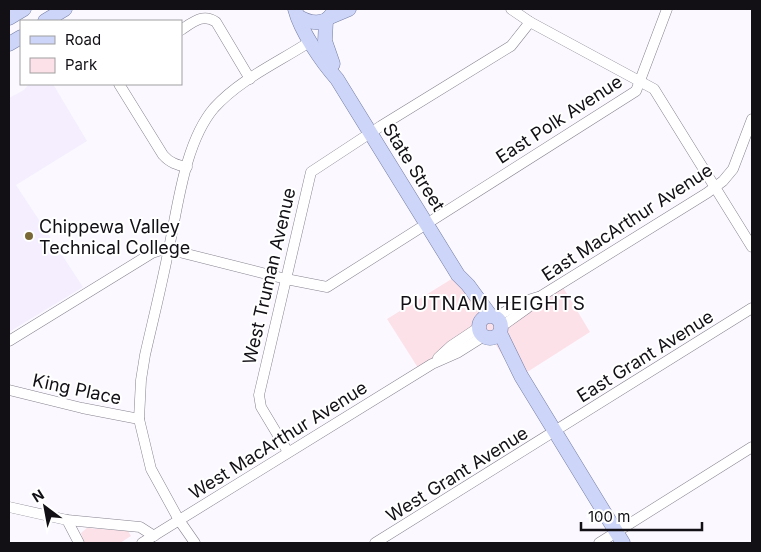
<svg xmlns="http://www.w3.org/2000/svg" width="761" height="552" font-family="Inter,sans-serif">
<rect width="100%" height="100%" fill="#fbf9ff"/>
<polygon fill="#f4eeff" points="29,84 53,84 87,141 16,185 83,287 9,332 9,98 24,90"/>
<g fill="#fde1e8">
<polygon points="458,275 490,315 561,284 590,332 521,376 504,358 494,342 487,338 420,371 387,319"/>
<polygon points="87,528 128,531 131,536 120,543 84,543 81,533"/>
</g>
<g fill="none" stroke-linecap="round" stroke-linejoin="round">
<defs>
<g id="minor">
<polyline points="511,9 530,22 654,89 752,247"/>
<path d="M181 30C193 22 203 13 216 22L250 79"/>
<path d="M119 84 163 155C170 163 177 165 187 167"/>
<polyline points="496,317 522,302 538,297"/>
<polyline points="502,326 526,309 541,296 707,193 723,181 733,169 752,119"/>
<polyline points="9,341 152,253 161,250 179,252 286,279 327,287 636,91 667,9"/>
<polyline points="438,358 451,346 478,328"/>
<polyline points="9,390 82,408 139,419"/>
<polyline points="288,452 261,407 259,395 311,172 381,126 511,46 530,22"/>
<polyline points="9,507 67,520 140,527 154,536"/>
<polyline points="67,520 79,543"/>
<polyline points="142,543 432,364 457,353 484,336"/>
<path d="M195 543 179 520 151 469 139 419 141 380 145 355C153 320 162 284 169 248 178 205 185 142 214 108 240 79 279 62 311 41"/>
<polyline points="375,543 752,308"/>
<polyline points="599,543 752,447"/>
</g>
<g id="major">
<path d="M295 9C301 32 322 62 337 79L458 275 468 285 490 315"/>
<path d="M299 17C311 24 329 26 334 9"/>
<polyline points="330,17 349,9"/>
<polyline points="9,18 24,9"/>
<polyline points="326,20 325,41 333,64"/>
<polyline points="45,21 65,9"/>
<polyline points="9,44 21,37"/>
<circle cx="490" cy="327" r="11"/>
<polyline points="500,333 521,376 623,543"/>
</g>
</defs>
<use href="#minor" stroke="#87828f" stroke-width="11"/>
<use href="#major" stroke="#757ea6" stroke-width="15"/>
<use href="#minor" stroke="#fff" stroke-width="10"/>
<use href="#major" stroke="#cdd5f8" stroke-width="14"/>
</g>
<circle fill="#7a6836" stroke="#fff" stroke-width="2" cx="29" cy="236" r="5"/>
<g text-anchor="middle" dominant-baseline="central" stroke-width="4" stroke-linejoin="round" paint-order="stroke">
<g font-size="18" fill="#121015" stroke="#fff">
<text transform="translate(559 119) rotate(-33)">East Polk Avenue</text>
<text transform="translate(414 167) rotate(58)">State Street</text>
<text transform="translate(627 222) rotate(-33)">East MacArthur Avenue</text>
<text transform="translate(269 276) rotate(-77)">West Truman Avenue</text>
<text transform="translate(645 356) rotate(-32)">East Grant Avenue</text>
<text transform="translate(77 389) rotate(12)">King Place</text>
<text transform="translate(278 440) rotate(-32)">West MacArthur Avenue</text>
<text transform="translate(457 474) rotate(-32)">West Grant Avenue</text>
</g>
<g font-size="18" fill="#121015" stroke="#fff" text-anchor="start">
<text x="39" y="226">Chippewa Valley<tspan x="39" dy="21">Technical College</tspan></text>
</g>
<g font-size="19" letter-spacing="1" fill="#121015" stroke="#fff">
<text x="493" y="303">PUTNAM HEIGHTS</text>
</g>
</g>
<rect width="761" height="552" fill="none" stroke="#121015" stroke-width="20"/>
<rect x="20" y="20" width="162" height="65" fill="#ffffff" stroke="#a09fa1"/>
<rect x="30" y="36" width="25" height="8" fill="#cdd5f8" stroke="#a09fa1"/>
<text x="65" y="45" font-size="15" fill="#121015">Road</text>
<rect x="30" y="58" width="25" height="15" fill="#fde1e8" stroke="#a09fa1"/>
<text x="65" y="70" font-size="15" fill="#121015">Park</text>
<g transform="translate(45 507) rotate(328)" stroke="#ffffff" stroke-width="4" paint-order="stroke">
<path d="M0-4L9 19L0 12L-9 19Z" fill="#121015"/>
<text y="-8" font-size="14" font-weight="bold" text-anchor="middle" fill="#121015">N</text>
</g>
<path d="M581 522v8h121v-8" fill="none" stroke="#121015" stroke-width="2.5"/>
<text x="588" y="522" font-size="15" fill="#121015" stroke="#ffffff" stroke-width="4" paint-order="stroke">100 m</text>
</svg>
